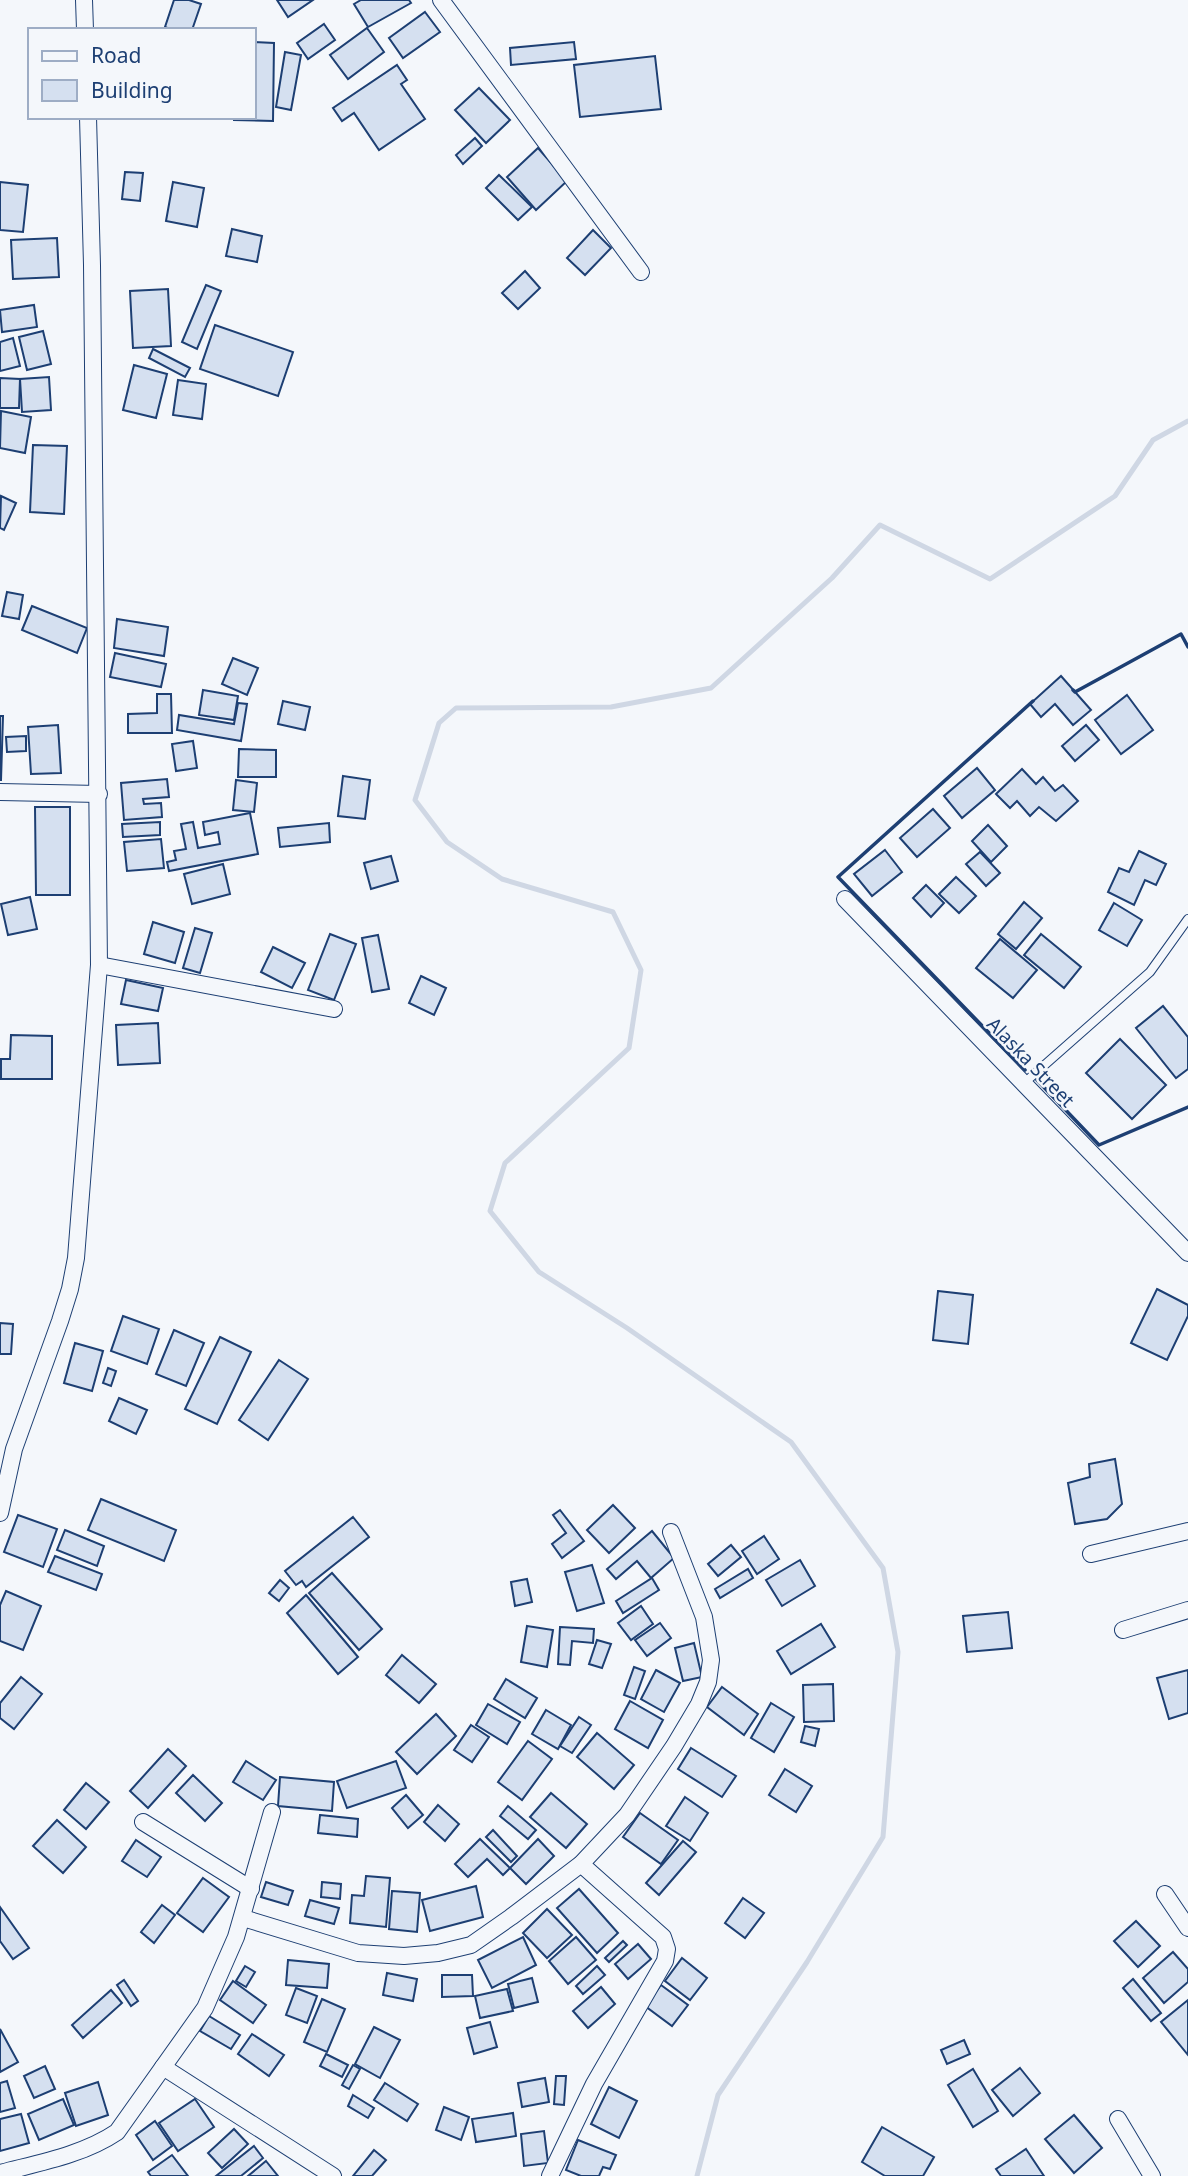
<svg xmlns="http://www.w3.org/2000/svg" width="1188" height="2176" font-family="'Noto Sans',sans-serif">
<rect width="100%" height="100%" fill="#f4f7fb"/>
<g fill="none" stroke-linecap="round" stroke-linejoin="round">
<polyline stroke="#cfd7e4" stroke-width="5" points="697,2176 718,2095 807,1962 883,1837 898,1652 883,1568 791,1442 627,1328 539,1272 490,1211 505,1163 629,1048 641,970 613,912 502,879 447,842 415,800 439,723 456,708 611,707 711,688 832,578 880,525 990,579 1115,496 1153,440 1188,421"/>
</g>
<g fill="#d5e0f0" stroke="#1d3f73" stroke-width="2">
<polygon points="174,0 189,0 201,4 192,30 172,30 165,27"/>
<polygon points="277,0 313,0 288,17"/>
<polygon points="361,0 409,0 411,3 368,27 354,4"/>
<polygon points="425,12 440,32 403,58 389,38"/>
<polygon points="324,24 335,40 308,59 297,43"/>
<polygon points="367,28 384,52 348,79 330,55"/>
<polygon points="254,42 274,43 273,121 234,120 234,117 254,117"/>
<polygon points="574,42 576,59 511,65 510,48"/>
<polygon points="285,52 301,55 291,110 276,107"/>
<polygon points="655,56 661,109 580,117 574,65"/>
<polygon points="397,65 407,80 401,84 425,119 379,150 354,113 342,121 333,108"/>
<polygon points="479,88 510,120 486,143 455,110"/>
<polygon points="475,138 482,146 463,164 456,155"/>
<polygon points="538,148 567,181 536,210 507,177"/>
<polygon points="125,172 143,173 140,201 122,199"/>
<polygon points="499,175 532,207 518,220 486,188"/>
<polygon points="0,182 28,185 23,232 0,230"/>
<polygon points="173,182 204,188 197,227 166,221"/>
<polygon points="232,229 262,236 257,262 226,256"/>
<polygon points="593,230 611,248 585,275 567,258"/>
<polygon points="57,238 59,277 13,279 11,240"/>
<polygon points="525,271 540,288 518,309 502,293"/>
<polygon points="206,285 221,291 197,349 182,342"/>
<polygon points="168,289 171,346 133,348 130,291"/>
<polygon points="34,305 37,327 2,332 0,310"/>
<polygon points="215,325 293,352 278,396 200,369"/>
<polygon points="43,331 51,364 27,370 19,337"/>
<polygon points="13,338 20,366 0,371 0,342"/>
<polygon points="153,349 190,368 185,377 149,358"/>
<polygon points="134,365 167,374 156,418 123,410"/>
<polygon points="49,377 51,410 22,412 20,379"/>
<polygon points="0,378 20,379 19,408 0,408"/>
<polygon points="178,380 206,384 202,419 173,415"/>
<polygon points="1,411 31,417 25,453 0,448"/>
<polygon points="33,445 67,446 64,514 30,512"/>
<polygon points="1,496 16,503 4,530 0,528"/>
<polygon points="7,592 23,595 19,619 2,616"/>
<polygon points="32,606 87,628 77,653 22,630"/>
<polygon points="117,619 168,627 164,656 114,648"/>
<polygon points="115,653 166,664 161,687 110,677"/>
<polygon points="233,658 258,668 247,695 222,684"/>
<polygon points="1061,676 1091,710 1073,725 1055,704 1041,717 1030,704"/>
<polygon points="203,690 238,696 234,720 199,715"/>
<polygon points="157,694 171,694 172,733 128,733 128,714 157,713"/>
<polygon points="1127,695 1153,730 1121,754 1095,720"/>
<polygon points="283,701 310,707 305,730 278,724"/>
<polygon points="238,703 247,704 241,741 177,730 179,715 234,724"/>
<polygon points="0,716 3,716 1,780 0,780"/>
<polygon points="58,725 61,773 31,774 28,727"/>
<polygon points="1086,725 1099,740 1075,761 1062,746"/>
<polygon points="26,736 26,751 7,752 6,737"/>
<polygon points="193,741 197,768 176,771 172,744"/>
<polygon points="239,749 276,750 276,777 238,777"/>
<polygon points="977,768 995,790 962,818 944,796"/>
<polygon points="1022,769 1036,784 1043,777 1055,791 1063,785 1078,801 1056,821 1039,807 1030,816 1017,801 1010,808 996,794"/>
<polygon points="343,776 370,780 365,819 338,816"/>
<polygon points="167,779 169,797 143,799 144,804 161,803 162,817 124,820 121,783"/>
<polygon points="236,780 257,783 254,812 233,810"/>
<polygon points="35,807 70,807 70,895 36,895"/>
<polygon points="933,809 950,828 917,857 900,838"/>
<polygon points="250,813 258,854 169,871 167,862 176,860 174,851 186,849 181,824 193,822 198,848 220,844 218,832 205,835 203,822"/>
<polygon points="160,822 160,835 123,837 122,824"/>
<polygon points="329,823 330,842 280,847 278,828"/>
<polygon points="988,825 1007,846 991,862 972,841"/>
<polygon points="161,839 164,868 127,871 124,842"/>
<polygon points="885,850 902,872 872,896 854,874"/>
<polygon points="1139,851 1166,864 1156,885 1145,880 1134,905 1108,892 1119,868 1129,872"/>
<polygon points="980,852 1000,873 986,886 966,864"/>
<polygon points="391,856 398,881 371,889 364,863"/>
<polygon points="223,864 230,894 192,904 184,874"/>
<polygon points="956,877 976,896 959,913 939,894"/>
<polygon points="926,885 944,903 931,917 913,898"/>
<polygon points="30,897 37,929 8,935 1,904"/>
<polygon points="1024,902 1042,918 1016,949 998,934"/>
<polygon points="1114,903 1142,920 1127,946 1099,930"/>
<polygon points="153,922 184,932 175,963 144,954"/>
<polygon points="195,928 212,933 200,973 183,968"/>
<polygon points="330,934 356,944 334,1000 308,990"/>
<polygon points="1041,934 1081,967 1064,988 1024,955"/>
<polygon points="378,935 389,989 372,992 362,938"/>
<polygon points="1000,939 1037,970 1013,998 976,968"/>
<polygon points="273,947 305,963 292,988 261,972"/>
<polygon points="421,976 446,988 434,1015 409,1003"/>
<polygon points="126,980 163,988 158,1011 121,1004"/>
<polygon points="1163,1006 1188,1037 1188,1069 1176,1078 1136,1028"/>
<polygon points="158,1023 160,1063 118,1065 116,1025"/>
<polygon points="11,1035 52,1036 52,1079 1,1079 1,1059 10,1059"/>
<polygon points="1120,1039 1166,1085 1132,1119 1086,1073"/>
<polygon points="1157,1289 1188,1305 1188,1316 1167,1360 1131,1343"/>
<polygon points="938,1291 973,1295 968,1344 933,1340"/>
<polygon points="123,1316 159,1329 147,1364 111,1351"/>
<polygon points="0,1323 13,1324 11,1354 0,1354"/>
<polygon points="174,1330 204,1343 186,1386 156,1374"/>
<polygon points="220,1337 251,1352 217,1424 185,1409"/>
<polygon points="75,1343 103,1351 92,1391 64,1383"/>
<polygon points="279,1360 308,1379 268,1440 239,1420"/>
<polygon points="108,1368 116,1371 111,1386 103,1383"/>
<polygon points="119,1398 147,1410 136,1434 109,1421"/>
<polygon points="1115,1459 1122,1504 1107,1519 1075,1524 1068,1483 1090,1477 1089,1464"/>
<polygon points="101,1499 176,1530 164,1561 88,1530"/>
<polygon points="613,1505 635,1528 609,1553 587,1530"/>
<polygon points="560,1510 584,1541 562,1558 552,1544 566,1533 553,1515"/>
<polygon points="18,1515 57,1529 43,1567 4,1552"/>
<polygon points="353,1517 369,1537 306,1587 302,1581 296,1585 285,1571"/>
<polygon points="65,1530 104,1546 97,1566 57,1550"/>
<polygon points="652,1531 674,1558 651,1578 637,1561 616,1579 607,1569"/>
<polygon points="764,1536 779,1559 757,1574 742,1551"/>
<polygon points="731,1545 741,1557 718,1576 708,1564"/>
<polygon points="55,1556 102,1574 96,1590 48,1572"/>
<polygon points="800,1560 815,1586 782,1606 766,1580"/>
<polygon points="592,1565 604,1603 577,1611 565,1572"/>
<polygon points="748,1569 753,1578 720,1598 715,1589"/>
<polygon points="332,1573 382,1629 359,1650 309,1593"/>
<polygon points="652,1578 659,1590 623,1613 616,1601"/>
<polygon points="527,1579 532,1602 515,1606 511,1582"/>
<polygon points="280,1580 289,1588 279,1601 269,1593"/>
<polygon points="6,1591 41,1606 23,1650 0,1641 0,1605"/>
<polygon points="306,1595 358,1657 338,1674 287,1613"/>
<polygon points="641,1606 653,1624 631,1640 618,1623"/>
<polygon points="1008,1612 1012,1648 967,1652 963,1616"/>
<polygon points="660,1623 671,1638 647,1656 635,1640"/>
<polygon points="821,1624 835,1647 791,1674 777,1651"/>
<polygon points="527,1626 553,1630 547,1667 521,1662"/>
<polygon points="560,1627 594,1629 593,1643 572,1641 570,1665 558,1664"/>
<polygon points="597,1640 611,1644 602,1668 589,1664"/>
<polygon points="694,1643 702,1677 683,1681 675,1648"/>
<polygon points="402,1655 436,1684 419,1703 386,1675"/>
<polygon points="634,1667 645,1671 635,1699 624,1695"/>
<polygon points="656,1670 680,1683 664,1712 641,1699"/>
<polygon points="1188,1670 1188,1713 1169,1719 1157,1678"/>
<polygon points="21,1677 42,1694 14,1729 0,1718 0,1703"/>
<polygon points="506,1679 537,1698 525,1718 494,1699"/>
<polygon points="833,1684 834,1721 804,1722 803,1685"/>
<polygon points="722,1687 758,1714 744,1735 707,1707"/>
<polygon points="630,1701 663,1720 648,1748 615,1729"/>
<polygon points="771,1703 794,1717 774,1752 751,1738"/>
<polygon points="488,1704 520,1722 507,1744 476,1725"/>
<polygon points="546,1710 571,1725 558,1749 532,1734"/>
<polygon points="436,1714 456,1736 417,1774 396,1752"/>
<polygon points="579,1717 591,1725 572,1753 560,1746"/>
<polygon points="471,1725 489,1737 472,1762 454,1750"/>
<polygon points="805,1726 819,1729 815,1746 801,1742"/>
<polygon points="597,1733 634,1765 614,1789 577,1757"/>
<polygon points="528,1741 552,1759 522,1800 498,1782"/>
<polygon points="691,1748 736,1776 722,1797 678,1769"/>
<polygon points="168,1749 186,1766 148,1808 130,1791"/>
<polygon points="246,1761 276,1780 263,1800 233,1782"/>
<polygon points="396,1761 406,1788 347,1808 337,1781"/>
<polygon points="785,1769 812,1786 796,1812 769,1795"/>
<polygon points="193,1775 222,1803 205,1821 176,1793"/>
<polygon points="280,1777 334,1782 332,1811 278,1806"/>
<polygon points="86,1783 109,1802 86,1829 64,1810"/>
<polygon points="551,1793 587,1824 566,1848 530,1817"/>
<polygon points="406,1795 423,1815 408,1828 392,1808"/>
<polygon points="685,1797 708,1813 690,1841 666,1826"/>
<polygon points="438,1805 459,1824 445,1841 424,1822"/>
<polygon points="508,1806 536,1830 528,1839 500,1816"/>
<polygon points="640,1813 678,1840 661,1864 623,1837"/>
<polygon points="320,1815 358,1819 357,1837 318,1833"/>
<polygon points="57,1820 86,1847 63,1873 33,1846"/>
<polygon points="493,1830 517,1856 511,1862 486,1837"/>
<polygon points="480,1839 510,1868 503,1875 487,1859 468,1877 455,1864"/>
<polygon points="538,1839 554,1856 526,1884 510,1868"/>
<polygon points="136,1840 161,1857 147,1877 122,1861"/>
<polygon points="683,1841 696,1852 659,1895 646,1883"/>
<polygon points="366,1876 390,1878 386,1927 350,1923 352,1895 364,1896"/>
<polygon points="203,1878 229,1897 203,1932 177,1913"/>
<polygon points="266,1882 293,1891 288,1905 261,1897"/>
<polygon points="322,1882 341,1884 340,1899 321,1897"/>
<polygon points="476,1886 483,1917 430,1931 422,1900"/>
<polygon points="579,1889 618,1933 597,1953 557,1908"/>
<polygon points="392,1891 420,1893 417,1932 389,1929"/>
<polygon points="743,1898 764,1913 745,1938 725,1923"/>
<polygon points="310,1900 339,1908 334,1924 305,1916"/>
<polygon points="162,1905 175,1915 154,1943 141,1932"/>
<polygon points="0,1907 29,1948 13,1959 0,1941"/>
<polygon points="547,1909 572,1935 547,1958 523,1933"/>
<polygon points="1136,1921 1160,1946 1138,1967 1114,1941"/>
<polygon points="523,1937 536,1965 492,1988 478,1960"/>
<polygon points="576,1937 596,1960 568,1984 549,1961"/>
<polygon points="623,1941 627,1945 609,1962 605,1958"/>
<polygon points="638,1944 651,1959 628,1979 615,1964"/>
<polygon points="1173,1952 1188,1969 1188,1982 1164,2003 1143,1978"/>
<polygon points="682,1958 707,1978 690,2000 665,1981"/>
<polygon points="288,1960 329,1964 327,1988 286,1985"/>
<polygon points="245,1966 255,1972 246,1987 236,1981"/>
<polygon points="597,1966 605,1975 583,1994 576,1986"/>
<polygon points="387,1973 417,1979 413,2001 383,1995"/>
<polygon points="442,1975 472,1975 473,1996 442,1997"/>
<polygon points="532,1978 538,2002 514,2008 508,1984"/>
<polygon points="1133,1979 1161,2013 1151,2021 1123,1988"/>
<polygon points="124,1980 138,2001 131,2006 117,1985"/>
<polygon points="233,1981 266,2005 253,2023 220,2000"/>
<polygon points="661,1985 688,2005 672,2026 645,2006"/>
<polygon points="601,1987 615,2004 588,2028 573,2011"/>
<polygon points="296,1988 317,1996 307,2023 286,2015"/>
<polygon points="507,1989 513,2011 480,2018 475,1996"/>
<polygon points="111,1990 122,2003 83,2038 72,2025"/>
<polygon points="322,1999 345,2009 327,2052 304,2042"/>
<polygon points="1188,2000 1188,2055 1161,2022"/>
<polygon points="209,2016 240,2035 231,2049 200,2031"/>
<polygon points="490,2022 497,2047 474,2054 467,2028"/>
<polygon points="374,2027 400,2040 380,2078 355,2064"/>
<polygon points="0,2029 18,2062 0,2072"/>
<polygon points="252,2034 284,2055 269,2076 238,2054"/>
<polygon points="964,2040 970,2054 947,2064 941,2050"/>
<polygon points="326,2054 348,2065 342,2077 320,2066"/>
<polygon points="353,2065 360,2069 349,2089 342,2085"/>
<polygon points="45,2066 55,2089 34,2098 24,2076"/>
<polygon points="1020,2068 1040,2093 1013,2116 992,2090"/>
<polygon points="973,2069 998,2111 973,2127 948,2085"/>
<polygon points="556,2076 566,2076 564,2105 554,2104"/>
<polygon points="545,2078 549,2102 522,2107 518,2083"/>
<polygon points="7,2081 15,2108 0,2112 0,2083"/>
<polygon points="98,2082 108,2115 76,2126 65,2093"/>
<polygon points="385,2083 418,2104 407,2121 374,2100"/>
<polygon points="609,2087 637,2101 619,2138 591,2124"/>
<polygon points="353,2095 374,2108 368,2118 348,2106"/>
<polygon points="63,2099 74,2125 39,2140 28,2114"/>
<polygon points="195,2099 214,2127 178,2151 159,2123"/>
<polygon points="444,2107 469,2117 461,2140 436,2130"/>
<polygon points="513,2113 516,2136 476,2142 472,2119"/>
<polygon points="21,2114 29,2143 0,2151 0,2119"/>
<polygon points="1074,2115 1102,2148 1074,2173 1045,2139"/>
<polygon points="155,2121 172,2146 153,2160 136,2135"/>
<polygon points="882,2127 934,2157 923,2176 885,2176 862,2162"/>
<polygon points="234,2129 248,2144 222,2168 208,2153"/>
<polygon points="544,2131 548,2163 524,2166 521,2134"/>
<polygon points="578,2140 616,2155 610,2169 603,2167 599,2176 581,2176 566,2170"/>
<polygon points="254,2146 263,2158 241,2176 216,2176"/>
<polygon points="1026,2149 1044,2176 1001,2176 996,2169"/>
<polygon points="374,2150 386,2160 372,2176 353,2176"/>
<polygon points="172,2155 188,2176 151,2176 148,2172"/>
<polygon points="266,2161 278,2176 248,2176"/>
</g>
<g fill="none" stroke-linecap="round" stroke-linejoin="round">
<defs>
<polyline id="service" points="1023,1084 1150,972 1188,919"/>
<g id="minor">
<polyline points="84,0 85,30"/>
<polyline points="441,0 641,272"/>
<polyline points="0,792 99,794"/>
<polyline points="845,899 1188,1253"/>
<polyline points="99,965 334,1009"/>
<polyline points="0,1513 14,1449 60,1321 70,1289 76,1258 99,965 92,265 88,117"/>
<polyline points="1091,1554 1188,1531"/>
<polyline points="1123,1630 1188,1610"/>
<polyline points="143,1822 251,1889"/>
<polyline points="1165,1894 1188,1928"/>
<polyline points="243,1918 358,1953 404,1956 438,1953 471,1945 511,1917 581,1864 627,1815 674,1746 699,1704 708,1682 711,1660 704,1617 671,1532"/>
<polyline points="163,2067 333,2176"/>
<polyline points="1118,2119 1152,2176"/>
<path d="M0 2173C38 2163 83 2155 117 2132L205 2008 236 1937 272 1812"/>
<polyline points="550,2176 594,2084 665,1961 667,1949 663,1937 581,1864"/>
</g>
</defs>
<use href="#service" stroke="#1d3f73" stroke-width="10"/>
<use href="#minor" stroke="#1d3f73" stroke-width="18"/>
<use href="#service" stroke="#f4f7fb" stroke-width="8"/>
<use href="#minor" stroke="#f4f7fb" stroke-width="16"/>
<g stroke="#1d3f73" stroke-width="3.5">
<polyline points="1073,690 1075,692 1181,634 1188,647"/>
<polyline points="1025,1070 838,877 1033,701"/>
<polyline points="1037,1080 1099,1145 1188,1107"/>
</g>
</g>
<g text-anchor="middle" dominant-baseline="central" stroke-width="5" stroke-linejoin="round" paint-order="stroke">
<g font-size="19" fill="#1d3f73" stroke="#f4f7fb">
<text transform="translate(1031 1062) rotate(46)">Alaska Street</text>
</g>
</g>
<rect x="28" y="28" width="228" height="91" fill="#f4f7fb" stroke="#9eadc5" stroke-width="2"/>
<rect x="42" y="51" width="35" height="10" fill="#f4f7fb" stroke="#9eadc5" stroke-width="2"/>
<text x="91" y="63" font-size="21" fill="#1d3f73">Road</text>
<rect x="42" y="80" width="35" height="21" fill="#d5e0f0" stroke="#9eadc5" stroke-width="2"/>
<text x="91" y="98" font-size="21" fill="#1d3f73">Building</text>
</svg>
